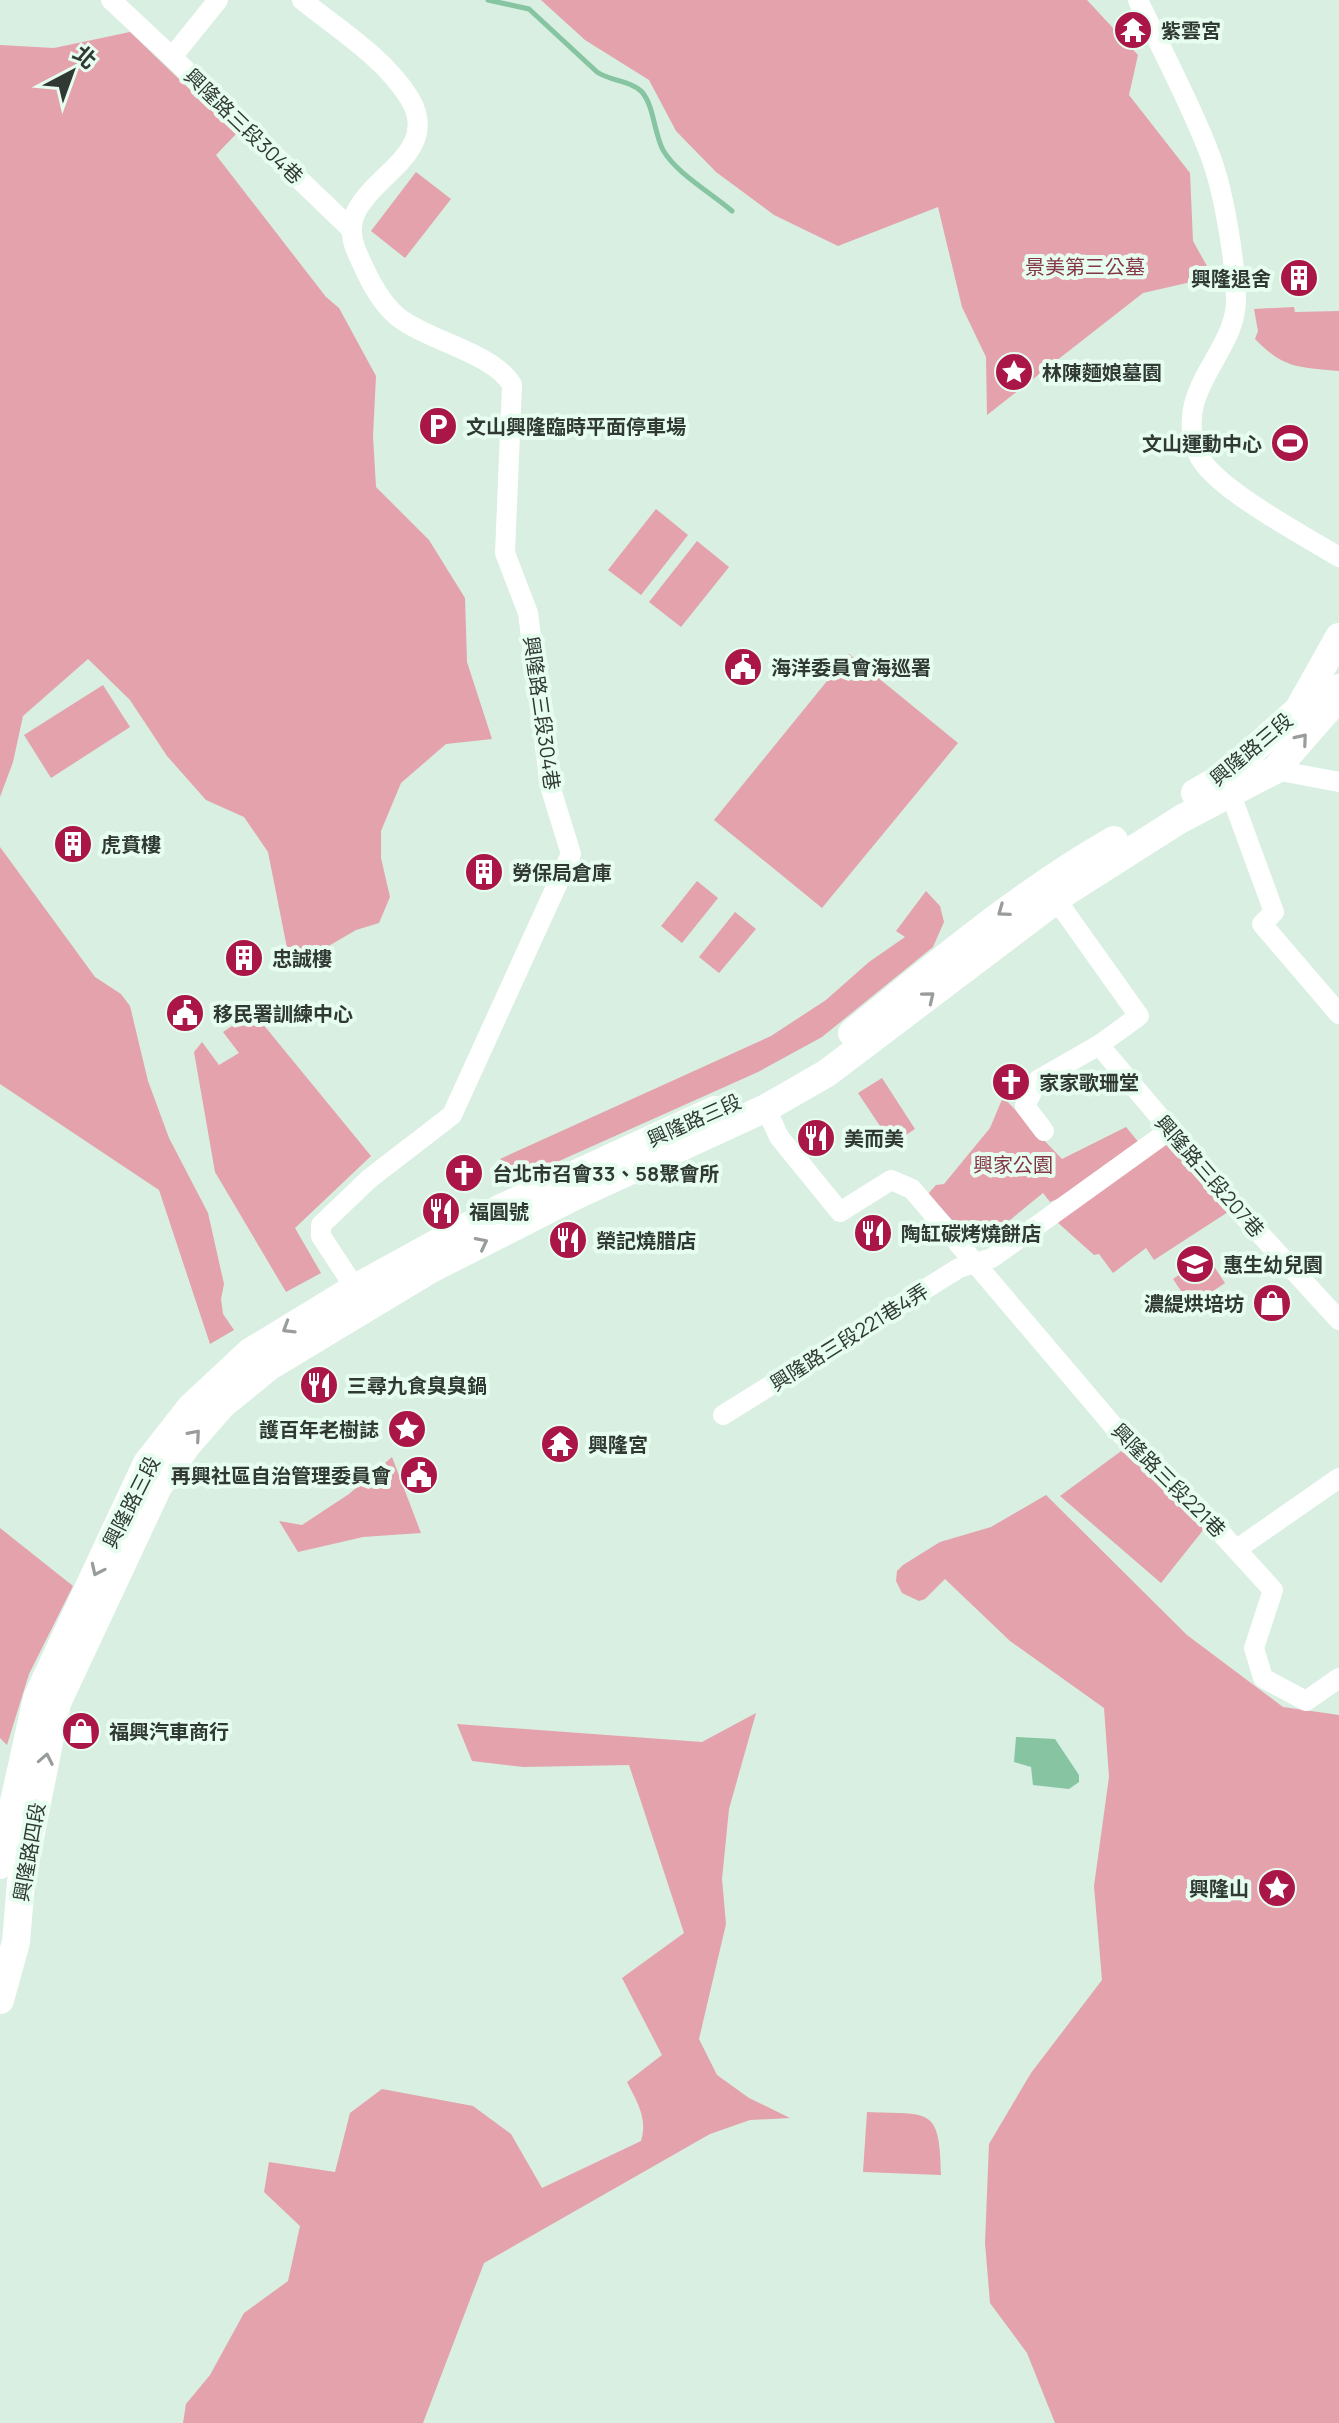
<svg xmlns="http://www.w3.org/2000/svg" width="1339" height="2423" font-family="Manrope,'Noto Sans TC',sans-serif">
<rect width="100%" height="100%" fill="#d8efe2"/>
<g fill="#e4a2ac">
<polygon points="541,0 1087,0 1138,55 1129,95 1190,173 1193,241 1213,277 1143,293 987,415 986,357 962,307 938,207 838,246 774,215 716,172 676,131 649,80 585,40"/>
<polygon points="130,32 236,134 216,155 326,297 339,308 376,376 373,436 376,487 429,540 465,598 467,662 492,739 446,744 401,783 381,831 381,858 390,897 379,923 356,930 291,968 268,852 244,817 206,800 167,756 130,700 88,659 23,716 13,762 0,797 0,45 54,48"/>
<polygon points="416,172 451,199 405,258 371,231"/>
<path d="M1294 307 1295 312 1339 311V371C1299 367 1284 369 1255 339L1258 331 1254 309Z"/>
<polygon points="656,509 688,535 641,595 608,570"/>
<polygon points="697,541 729,567 681,627 649,602"/>
<polygon points="849,654 958,743 822,908 714,820"/>
<polygon points="103,685 130,727 51,778 24,735"/>
<polygon points="0,847 95,977 121,994 130,1006 148,1081 169,1138 208,1213 224,1284 221,1299 223,1314 234,1330 210,1344 159,1190 0,1084"/>
<polygon points="697,881 718,898 682,943 661,926"/>
<polygon points="926,891 940,906 944,922 933,947 822,1037 758,1072 510,1183 500,1159 771,1036 826,1000 869,962 905,937 896,931"/>
<polygon points="735,912 756,929 719,973 699,957"/>
<polygon points="253,1012 371,1156 295,1228 321,1273 286,1292 215,1172 194,1052 202,1042 219,1065 239,1053 223,1032"/>
<polygon points="882,1078 915,1129 892,1144 858,1093"/>
<polygon points="1003,1097 1062,1159 1126,1127 1140,1144 1079,1190 1050,1202 1043,1193 977,1247 928,1194 936,1185 944,1184 990,1128"/>
<polygon points="1167,1141 1228,1212 1154,1260 1146,1248 1113,1273 1099,1254 1094,1255 1056,1221"/>
<polygon points="1207,1256 1225,1283 1191,1306 1173,1279"/>
<polygon points="1124,1449 1204,1529 1161,1583 1060,1496"/>
<polygon points="392,1457 421,1533 363,1537 298,1552 279,1521 302,1525 349,1494"/>
<polygon points="1046,1495 1187,1635 1283,1707 1339,1715 1339,2423 1055,2423 1027,2353 990,2303 985,2243 989,2144 1031,2073 1102,1980 1094,1886 1109,1777 1104,1708 1010,1641 945,1579 925,1599 919,1601 902,1593 896,1581 897,1571 903,1565 940,1542 991,1527"/>
<polygon points="0,1528 73,1586 29,1674 7,1745 0,1738"/>
<path d="M756 1713 729 1809 722 1879 726 1924 699 2039 717 2075 749 2098 790 2118 750 2120 710 2134 484 2263 423 2423H183L186 2404 210 2375 244 2313 288 2281 300 2226 264 2192 269 2162 335 2172 350 2113 382 2089 473 2106 511 2134 542 2188 641 2141C648 2118 637 2102 627 2082L662 2055 622 1978 684 1933 629 1765 523 1767 472 1761 457 1724 702 1742Z"/>
<path d="M867 2112C929 2115 940 2105 941 2175L863 2172Z"/>
</g>
<polygon fill="#86c4a2" points="1016,1737 1055,1739 1079,1775 1079,1782 1069,1789 1033,1785 1031,1767 1014,1762"/>
<g fill="none" stroke-linecap="round" stroke-linejoin="round">
<path stroke="#86c4a2" stroke-width="5" d="M488 0 529 9 597 72C610 81 632 81 642 92 654 106 654 133 663 150 677 174 710 192 732 211"/>
<g stroke="#fff" stroke-width="20">
<polyline points="111,0 172,57 218,0"/>
<path d="M302 0C338 29 385 58 410 99 449 166 328 184 356 250 366 273 378 301 398 317 428 341 494 353 512 385L505 553 528 613 550 786 571 854 452 1115 369 1179 321 1225V1236L355 1288 350 1301"/>
<path d="M1138 0C1162 51 1190 102 1210 155 1224 191 1235 260 1236 299 1237 353 1171 390 1198 454 1213 488 1305 536 1339 557"/>
<polyline points="172,57 351,229"/>
<polyline points="1275,770 1339,782"/>
<polyline points="1227,784 1274,912 1262,924 1339,1014"/>
<polyline points="1050,891 1139,1016 1099,1045 1238,1210 1339,1320"/>
<polyline points="766,1108 779,1137 840,1212 891,1180 912,1189 1116,1429 1198,1508 1273,1590 1254,1648 1263,1678 1306,1701 1339,1678"/>
<polyline points="1044,1131 1025,1106 1038,1080 1099,1045"/>
<polyline points="723,1415 959,1268 992,1258 1170,1130"/>
<polyline points="1237,1549 1339,1478"/>
</g>
<g stroke="#fff" stroke-width="28">
<polyline points="1195,793 1223,777 1298,710 1339,637"/>
<path d="M852 1033C937 964 1018 895 1114 840"/>
<polyline points="0,1865 37,1698 147,1463 190,1408 250,1352 355,1288 501,1208 715,1110"/>
<polyline points="0,2000 16,1942 21,1882 57,1703 158,1487 188,1444 222,1405 270,1366 431,1269 575,1196 766,1108 827,1073 1066,892 1181,819 1275,770 1330,707 1339,688"/>
</g>
</g>
<defs><path id="oneway-chevron" d="M-2-3.5L2.5 0L-2 3.5" fill="none" stroke-width="1.6" stroke-linecap="round" stroke-linejoin="round" transform="scale(2)"/></defs>
<g stroke="#989c9a">
<use href="#oneway-chevron" transform="translate(1302 739) rotate(-50)"/>
<use href="#oneway-chevron" transform="translate(1003 911) rotate(144)"/>
<use href="#oneway-chevron" transform="translate(929 997) rotate(-39)"/>
<use href="#oneway-chevron" transform="translate(482 1243) rotate(-27)"/>
<use href="#oneway-chevron" transform="translate(288 1328) rotate(148)"/>
<use href="#oneway-chevron" transform="translate(195 1435) rotate(-49)"/>
<use href="#oneway-chevron" transform="translate(97 1570) rotate(115)"/>
<use href="#oneway-chevron" transform="translate(46 1759) rotate(-79)"/>
</g>
<defs>
<symbol id="temple-disc" viewBox="-11 -11 22 22"><circle r="9.5" fill="#aa1648" stroke="#e6fdef"/><path d="M0-6L5-2H3V0L6.5 2.5H4V6H1.5V3h-3V6H-4V2.5H-6.5L-3 0V-2H-5Z" fill="#fff"/></symbol>
<symbol id="building-disc" viewBox="-11 -11 22 22"><circle r="9.5" fill="#aa1648" stroke="#e6fdef"/><path d="M-4-6H4V6H1V3H-1V6H-4ZM-2.5-4.3h1.7v1.8h-1.7ZM.8-4.3h1.7v1.8H.8ZM-2.5-1h1.7V.8h-1.7ZM.8-1h1.7V.8H.8Z" fill="#fff"/></symbol>
<symbol id="sight-disc" viewBox="-11 -11 22 22"><circle r="9.5" fill="#aa1648" stroke="#e6fdef"/><path d="M0-6L1.8-2.2L6-1.7L2.9 1.2L3.7 5.4L0 3.3L-3.7 5.4L-2.9 1.2L-6-1.7L-1.8-2.2Z" fill="#fff"/></symbol>
<symbol id="parking-disc" viewBox="-11 -11 22 22"><circle r="9.5" fill="#aa1648" stroke="#e6fdef"/><path d="M-3.5-5.5H1a3.5 3.5 0 0 1 0 7H-1V5.5H-3.5ZM-1-3.4V-.6H.8a1.4 1.4 0 0 0 0-2.8Z" fill="#fff"/></symbol>
<symbol id="stadium-disc" viewBox="-11 -11 22 22"><circle r="9.5" fill="#aa1648" stroke="#e6fdef"/><path d="M0-5a6.5 5 0 1 0 0 10a6.5 5 0 1 0 0-10ZM-3.5-1.8h7v3.6h-7Z" fill="#fff"/></symbol>
<symbol id="civic-disc" viewBox="-11 -11 22 22"><circle r="9.5" fill="#aa1648" stroke="#e6fdef"/><path d="M-.6-6.5H3V-4.5H.6V-3L4-1V1h2V6H-6V1h2V-1L-.6-3ZM-1.2 2.5V6h2.4V2.5Z" fill="#fff"/></symbol>
<symbol id="church-disc" viewBox="-11 -11 22 22"><circle r="9.5" fill="#aa1648" stroke="#e6fdef"/><path d="M-1.2-6h2.4v3.5h3.3v2.4h-3.3V6h-2.4V-.1h-3.3v-2.4h3.3Z" fill="#fff"/></symbol>
<symbol id="restaurant-disc" viewBox="-11 -11 22 22"><circle r="9.5" fill="#aa1648" stroke="#e6fdef"/><path d="M-5-6h1v4h1v-4h1v4h1v-4h1v5L-1.5 .5V6h-2V.5L-5-1ZM5-6V6H3V1.5H1.5Q1.5-4 5-6Z" fill="#fff"/></symbol>
<symbol id="school-disc" viewBox="-11 -11 22 22"><circle r="9.5" fill="#aa1648" stroke="#e6fdef"/><path d="M0-5L7-2L0 1L-7-2ZM-4 1L0 2.5L4 1V4Q0 6-4 4Z" fill="#fff"/></symbol>
<symbol id="shop-disc" viewBox="-11 -11 22 22"><circle r="9.5" fill="#aa1648" stroke="#e6fdef"/><path d="M-5-2.5h2.3a2.7 3.5 0 0 1 5.4 0H5L5.5 6h-11ZM-1.5-2.5h3a1.5 2.3 0 0 0-3 0Z" fill="#fff"/></symbol>
</defs>
<g fill-rule="evenodd">
<use href="#temple-disc" x="1111" y="8" width="44" height="44"/>
<use href="#building-disc" x="1277" y="256" width="44" height="44"/>
<use href="#sight-disc" x="992" y="350" width="44" height="44"/>
<use href="#parking-disc" x="416" y="404" width="44" height="44"/>
<use href="#stadium-disc" x="1268" y="421" width="44" height="44"/>
<use href="#civic-disc" x="721" y="645" width="44" height="44"/>
<use href="#building-disc" x="51" y="822" width="44" height="44"/>
<use href="#building-disc" x="462" y="850" width="44" height="44"/>
<use href="#building-disc" x="222" y="936" width="44" height="44"/>
<use href="#civic-disc" x="163" y="991" width="44" height="44"/>
<use href="#church-disc" x="989" y="1060" width="44" height="44"/>
<use href="#restaurant-disc" x="794" y="1116" width="44" height="44"/>
<use href="#church-disc" x="442" y="1151" width="44" height="44"/>
<use href="#restaurant-disc" x="419" y="1189" width="44" height="44"/>
<use href="#restaurant-disc" x="851" y="1211" width="44" height="44"/>
<use href="#restaurant-disc" x="546" y="1218" width="44" height="44"/>
<use href="#school-disc" x="1173" y="1242" width="44" height="44"/>
<use href="#shop-disc" x="1250" y="1281" width="44" height="44"/>
<use href="#restaurant-disc" x="297" y="1363" width="44" height="44"/>
<use href="#sight-disc" x="385" y="1407" width="44" height="44"/>
<use href="#temple-disc" x="538" y="1422" width="44" height="44"/>
<use href="#civic-disc" x="397" y="1453" width="44" height="44"/>
<use href="#shop-disc" x="59" y="1709" width="44" height="44"/>
<use href="#sight-disc" x="1255" y="1866" width="44" height="44"/>
</g>
<g text-anchor="middle" dominant-baseline="central" stroke-width="8" stroke-linejoin="round" paint-order="stroke">
<g font-size="20" font-weight="bold" fill="#303934" stroke="#e6fdef" text-anchor="start">
<text x="1161" y="30">紫雲宮</text>
<text x="1271" y="278" text-anchor="end">興隆退舍</text>
<text x="1042" y="372">林陳麵娘墓園</text>
<text x="466" y="426">文山興隆臨時平面停車場</text>
<text x="1262" y="443" text-anchor="end">文山運動中心</text>
<text x="771" y="667">海洋委員會海巡署</text>
<text x="101" y="844">虎賁樓</text>
<text x="512" y="872">勞保局倉庫</text>
<text x="272" y="958">忠誠樓</text>
<text x="213" y="1013">移民署訓練中心</text>
<text x="1039" y="1082">家家歌珊堂</text>
<text x="844" y="1138">美而美</text>
<text x="492" y="1173">台北市召會33、58聚會所</text>
<text x="469" y="1211">福圓號</text>
<text x="901" y="1233">陶缸碳烤燒餅店</text>
<text x="596" y="1240">榮記燒腊店</text>
<text x="1223" y="1264">惠生幼兒園</text>
<text x="1244" y="1303" text-anchor="end">濃緹烘培坊</text>
<text x="347" y="1385">三尋九食臭臭鍋</text>
<text x="379" y="1429" text-anchor="end">護百年老樹誌</text>
<text x="588" y="1444">興隆宮</text>
<text x="391" y="1475" text-anchor="end">再興社區自治管理委員會</text>
<text x="109" y="1731">福興汽車商行</text>
<text x="1249" y="1888" text-anchor="end">興隆山</text>
</g>
<g font-size="20" fill="#303934" stroke="#e6fdef">
<text transform="translate(244 126) rotate(44)">興隆路三段304巷</text>
<text transform="translate(542 713) rotate(82)">興隆路三段304巷</text>
<text transform="translate(1251 749) rotate(-40)">興隆路三段</text>
<text transform="translate(694 1120) rotate(-24)">興隆路三段</text>
<text transform="translate(1210 1176) rotate(49)">興隆路三段207巷</text>
<text transform="translate(849 1337) rotate(-32)">興隆路三段221巷4弄</text>
<text transform="translate(1169 1480) rotate(45)">興隆路三段221巷</text>
<text transform="translate(131 1502) rotate(-63)">興隆路三段</text>
<text transform="translate(29 1852) rotate(-80)">興隆路四段</text>
</g>
<g font-size="20" fill="#843546" stroke="#e6fdef">
<text x="1085" y="266">景美第三公墓</text>
<text x="1013" y="1164">興家公園</text>
</g>
</g>
<g transform="translate(72 72) rotate(41)" stroke="#e6fdef" stroke-width="6" paint-order="stroke">
<path d="M0-6L14 30L0 20L-14 30Z" fill="#303934"/>
<text y="-12" font-size="22" font-weight="bold" text-anchor="middle" fill="#303934">北</text>
</g>
</svg>
